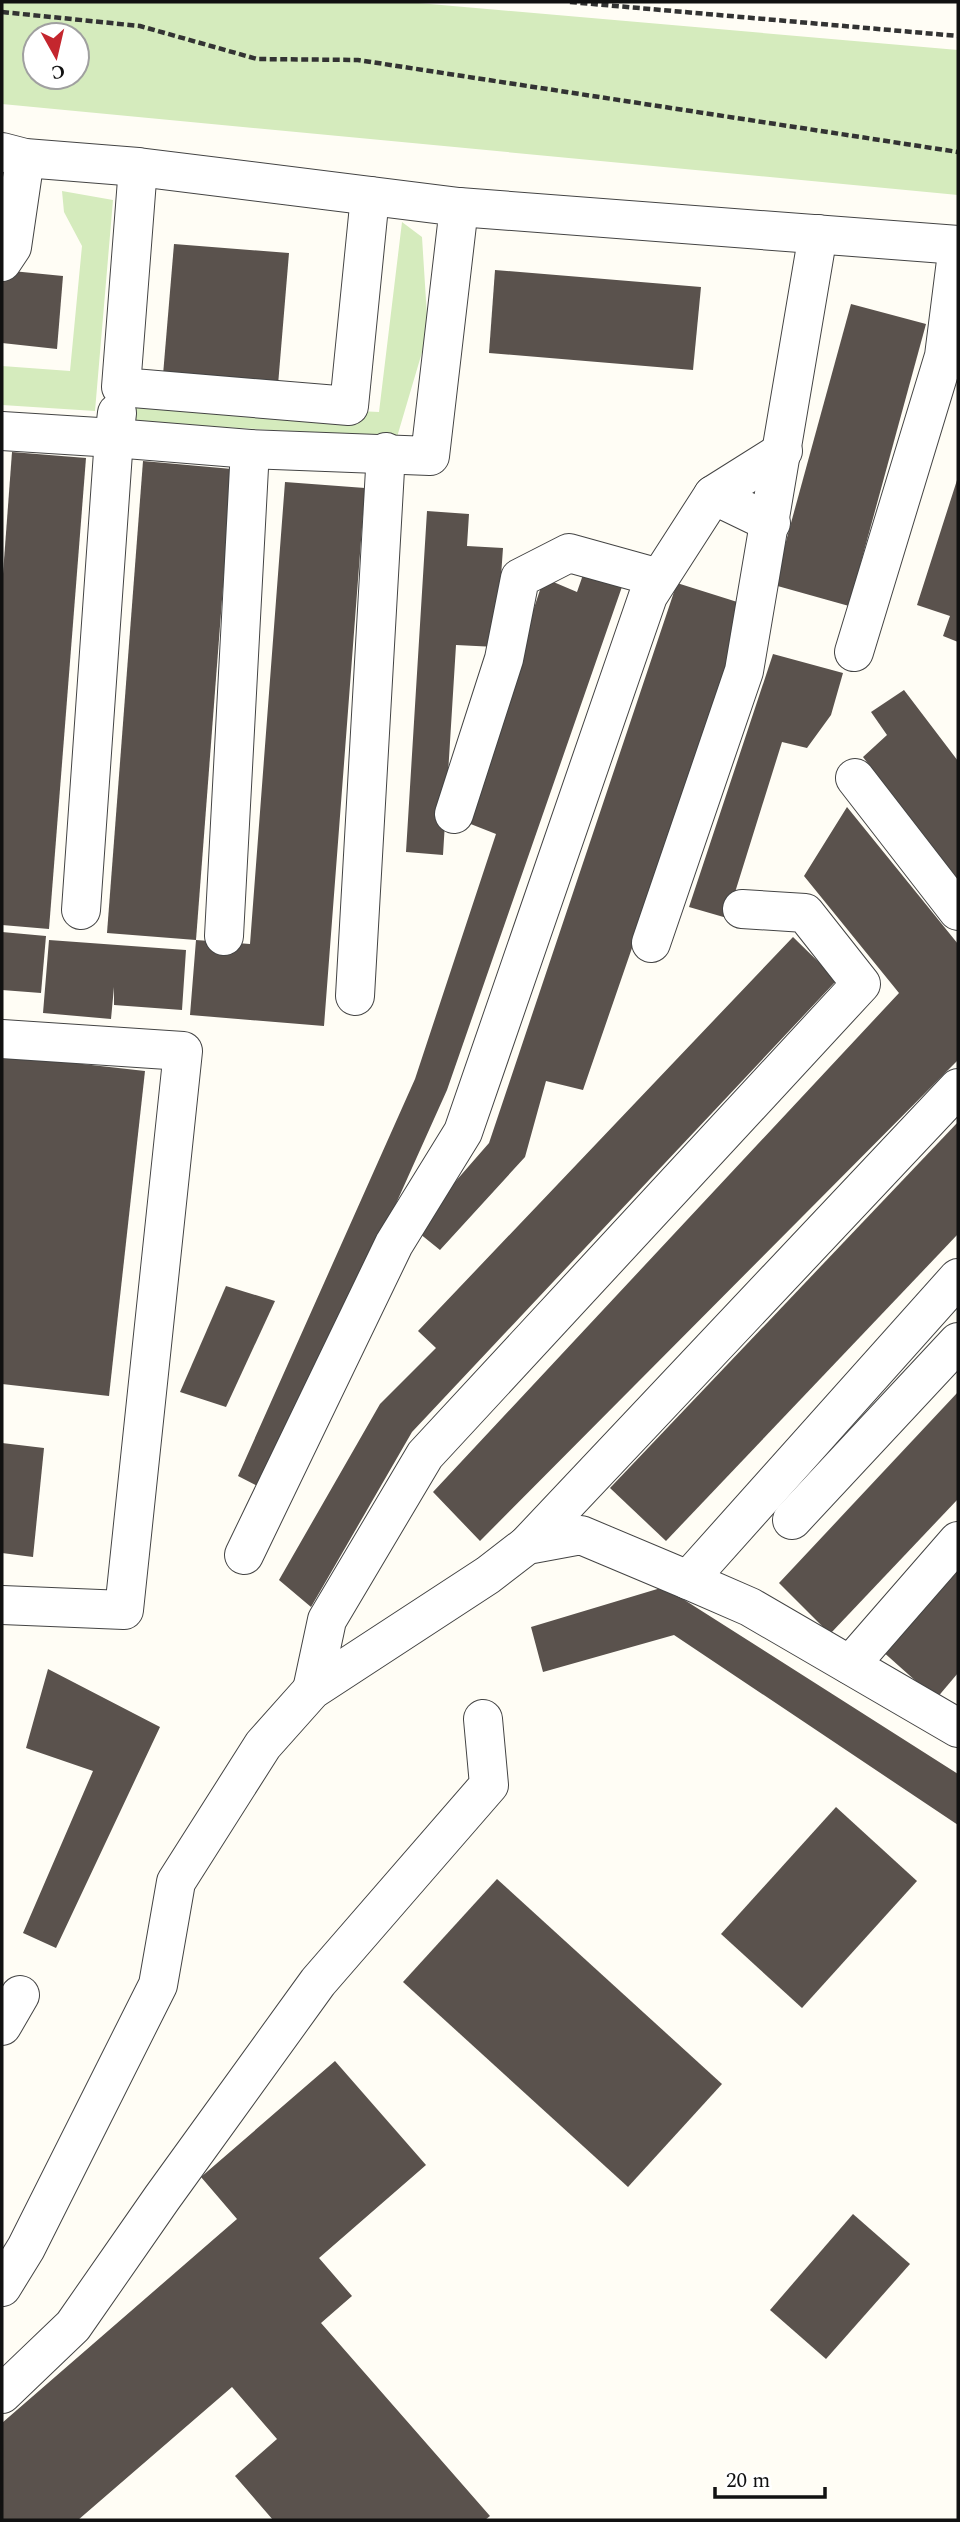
<svg xmlns="http://www.w3.org/2000/svg" width="960" height="2522" font-family="Spectral,serif">
<rect width="100%" height="100%" fill="#fffdf5"/>
<g fill="#d5ebbd" fill-rule="evenodd">
<path d="M2 2H407L958 50V195L2 104ZM35 35H77V77H35Z"/>
<polygon points="62,191 113,200 95,411 2,405 2,366 70,371 82,246 64,212"/>
<polygon points="402,222 422,237 428,332 397,437 129,422 133,400 379,412"/>
</g>
<g fill="#5a524d">
<polygon points="174,244 289,253 278,385 163,375"/>
<polygon points="2,270 63,276 57,349 2,343"/>
<polygon points="495,270 701,287 693,370 489,353"/>
<polygon points="851,304 926,324 849,606 774,585"/>
<polygon points="12,452 86,458 49,929 2,925 2,587"/>
<polygon points="143,461 232,469 196,940 107,933"/>
<polygon points="958,477 958,642 943,636 950,616 917,605"/>
<polygon points="285,482 365,488 324,1026 190,1015 196,940 250,944"/>
<polygon points="427,511 469,514 467,546 503,548 496,647 456,645 443,855 406,852"/>
<polygon points="585,569 624,581 447,1090 267,1491 238,1476 415,1079 496,834 463,821 544,578 577,592"/>
<polygon points="677,583 750,606 583,1090 546,1081 525,1157 440,1250 414,1229 489,1143"/>
<polygon points="773,654 843,673 831,715 807,748 782,742 727,918 689,907"/>
<polygon points="904,690 958,761 958,883 863,757 887,735 871,712"/>
<polygon points="847,807 958,944 958,1060 480,1541 433,1492 899,993 804,876"/>
<polygon points="2,932 46,936 41,993 2,990"/>
<polygon points="793,937 837,980 412,1432 311,1607 279,1580 380,1404 436,1348 418,1331"/>
<polygon points="49,940 186,950 182,1010 114,1005 114,987 111,1019 43,1013"/>
<polygon points="2,1055 145,1071 109,1396 2,1384"/>
<polygon points="958,1122 958,1234 666,1541 610,1488"/>
<polygon points="226,1286 275,1301 226,1407 180,1392"/>
<polygon points="958,1392 958,1499 830,1634 779,1583"/>
<polygon points="2,1443 44,1448 33,1557 2,1553"/>
<polygon points="958,1563 958,1673 936,1699 881,1650"/>
<polygon points="664,1587 958,1774 958,1825 674,1635 543,1672 531,1627"/>
<polygon points="48,1669 160,1727 56,1948 23,1933 93,1771 26,1748"/>
<polygon points="836,1807 917,1881 802,2008 721,1934"/>
<polygon points="497,1879 722,2084 628,2187 403,1982"/>
<polygon points="335,2061 426,2165 319,2258 352,2296 321,2323 490,2516 485,2520 273,2520 235,2476 277,2439 232,2387 78,2520 2,2520 2,2423 237,2219 201,2177"/>
<polygon points="853,2214 910,2264 826,2359 770,2310"/>
</g>
<g fill="none" stroke-linecap="round" stroke-linejoin="round">
<defs>
<g id="minor">
<polyline points="2,152 25,158 138,167 459,207 430,456 250,449 114,438 2,431"/>
<polyline points="138,167 121,387 349,406 370,196"/>
<polyline points="459,207 958,245 944,356 854,652"/>
<polyline points="2,262 12,247 25,158"/>
<polyline points="713,495 783,451"/>
<polyline points="855,778 958,911"/>
<polyline points="454,814 504,659 520,578 569,553 659,578"/>
<polyline points="81,910 114,438 117,413"/>
<polyline points="224,936 250,449"/>
<polyline points="651,943 744,671 818,234"/>
<polyline points="355,996 386,452"/>
<polyline points="2,1039 183,1051 124,1610 2,1605"/>
<polyline points="792,1520 958,1342"/>
<polyline points="527,1545 958,1088"/>
<polyline points="244,1555 394,1244 463,1132 648,596 713,495 771,523"/>
<polyline points="688,1580 958,1278"/>
<polyline points="850,1665 958,1541"/>
<polyline points="312,1690 327,1620 425,1455 861,984 805,913 742,909"/>
<polyline points="2,2026 20,1995"/>
<polyline points="2,2287 26,2248 158,1985 176,1882 263,1745 312,1690 488,1575 527,1545 581,1535 688,1580 750,1607 958,1728"/>
<polyline points="2,2394 73,2326 162,2198 318,1982 489,1785 483,1719"/>
</g>
</defs>
<use href="#minor" stroke="#444" stroke-width="40"/>
<g stroke="#333" stroke-width="4.5" stroke-dasharray="7 3.5" stroke-linecap="butt">
<polyline points="570,2 958,36"/>
<polyline points="2,12 140,26 257,59 358,60 958,152"/>
</g>
<use href="#minor" stroke="#fff" stroke-width="38"/>
</g>
<rect width="960" height="2522" fill="none" stroke="#111111" stroke-width="7"/>
<g transform="translate(56 56) rotate(172)"><circle r="33" fill="#ffffff" stroke="#a0a0a0" stroke-width="2"/>
<path d="M0-5L12 26L0 18L-12 26Z" fill="#c4262e"/>
<text y="-10" font-size="19" font-weight="bold" text-anchor="middle" fill="#111111">С</text>
</g>
<path d="M715 2487v10h110v-10" fill="none" stroke="#111111" stroke-width="3.5"/>
<text x="726" y="2487" font-size="21" fill="#111111" stroke="#ffffff" stroke-width="5" paint-order="stroke">20 m</text>
</svg>
